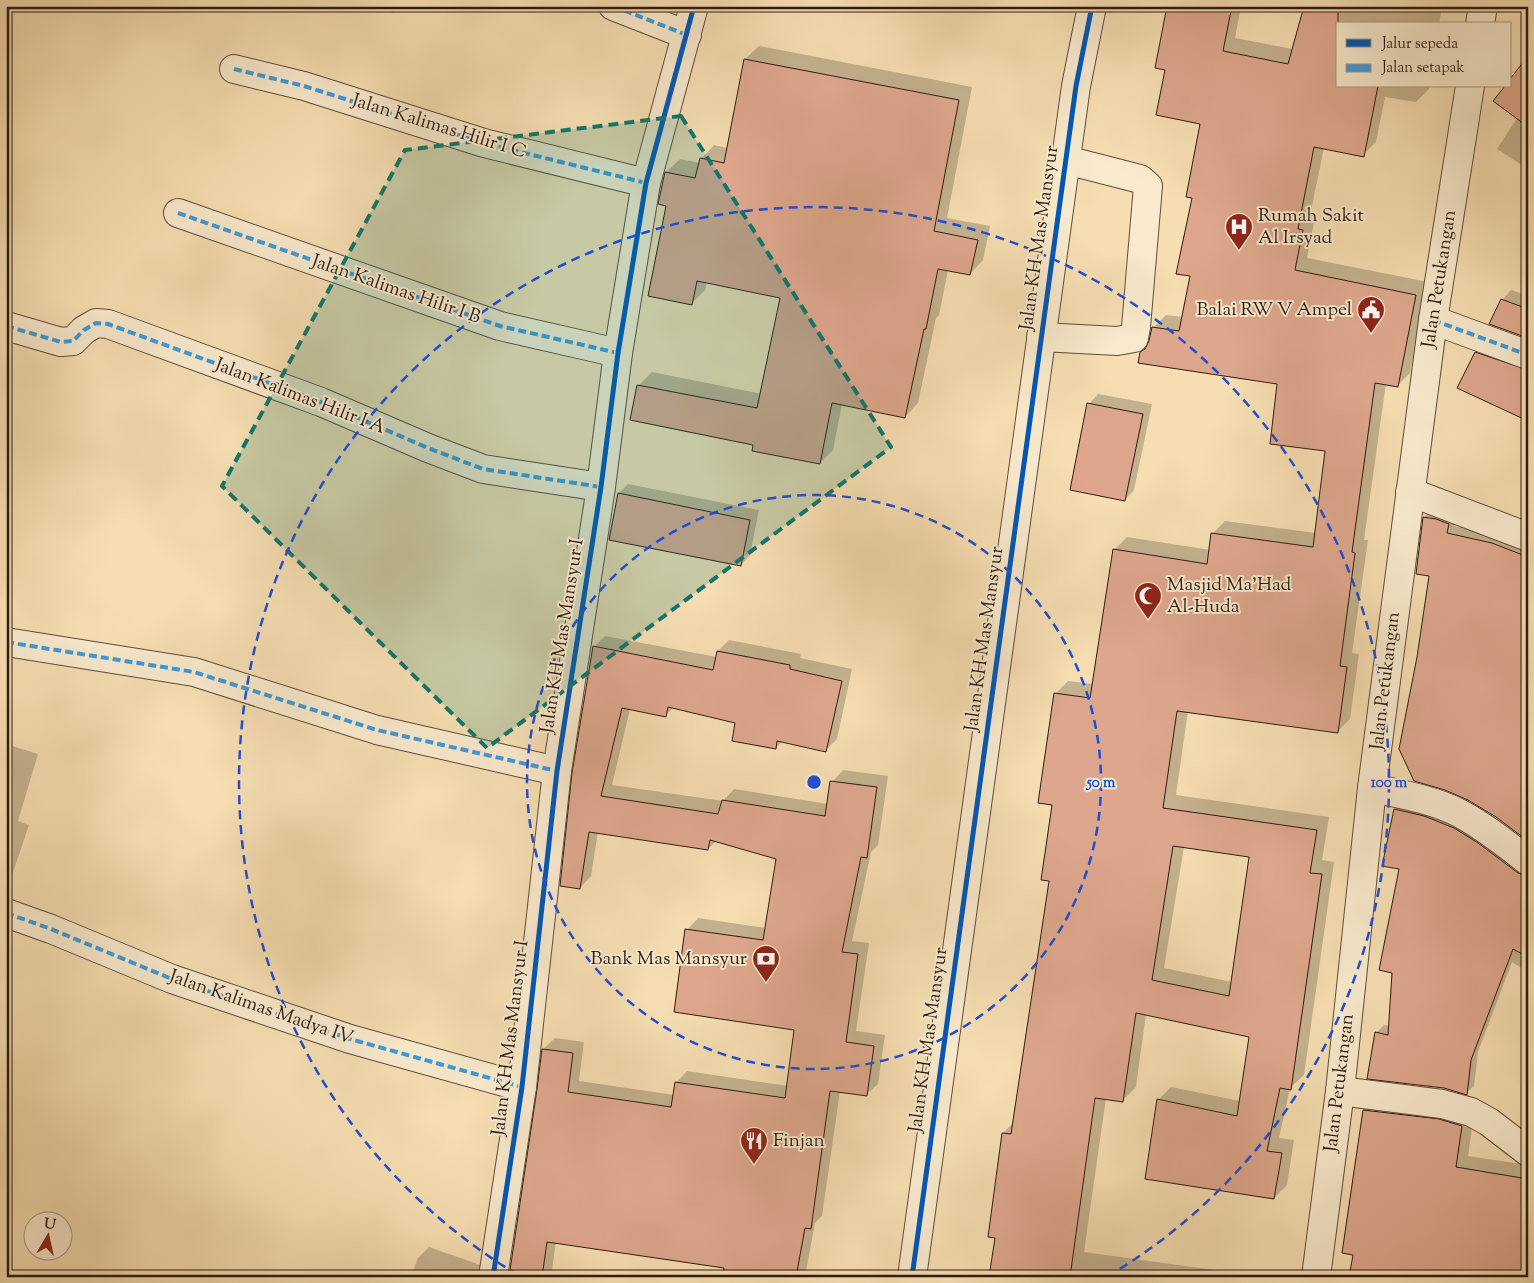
<svg xmlns="http://www.w3.org/2000/svg" width="1534" height="1283" font-family="'Sorts Mill Goudy',serif">
<rect width="100%" height="100%" fill="#f6deb2"/>
<filter id="stains"><feTurbulence type="fractalNoise" baseFrequency=".004" numOctaves="4"/><feColorMatrix values="0 0 0 0 .2 0 0 0 0 .09 0 0 0 0 .02 0 0 0 .5 -.17"/></filter>
<radialGradient id="worn" r=".72"><stop offset=".6" stop-color="#630" stop-opacity="0"/><stop offset="1" stop-color="#630" stop-opacity=".3"/></radialGradient>
<g fill="#0003" fill-rule="evenodd">
<polygon points="368,6 399,6 393,13"/>
<path d="M1168 6H1241L1235 38 1293 49 1305 6H1446L1441 13 1439 24H1338V86H1429V89L1416 102 1385 97 1376 142 1363 155 1324 147 1310 216 1315 217 1307 258 1428 282 1410 373 1397 386 1386 383 1364 540H1368L1352 653 1359 654 1350 719 1337 732 1188 711 1176 795 1329 817 1322 860 1334 862 1304 1075 1290 1088 1279 1138 1294 1140 1287 1185 1274 1198 1158 1100 1171 1087 1240 1101 1251 1036 1146 1014 1136 1087 1123 1100 1106 1098 1084 1252 1265 1277H990L997 1237 1003 1133 1014 1122 1050 880 1054 804 1055 694 1068 681 1093 684 1114 550 1127 537 1210 550 1212 534 1225 521 1316 533 1326 450 1279 383 1141 352 1149 345 1153 328 1166 315 1183 317 1192 275 1193 197 1202 123 1167 69ZM1184 847 1250 856 1232 982 1164 968Z"/>
<polygon points="759,46 972,87 947,218 990,226 983,260 970,274 948,270 939,315 936,318 918,403 905,417 842,404 833,450 820,463 754,444 631,419 639,385 652,372 762,394 782,297 707,282 705,290 691,304 667,205 660,204 666,172 680,159 700,163 701,159 714,145 728,148 745,59"/>
<polygon points="1528,59 1528,169 1497,149 1517,118 1510,86"/>
<polygon points="1511,290 1528,296 1528,337 1502,300"/>
<polygon points="1485,343 1528,359 1528,418 1476,353"/>
<polygon points="1098,394 1152,404 1134,490 1125,500 1089,404"/>
<polygon points="628,484 759,510 750,555 741,565 619,493"/>
<polygon points="1432,510 1456,516 1454,526 1518,540 1528,543 1528,840 1418,657 1430,575 1424,517"/>
<polygon points="605,636 717,657 718,651 729,640 801,654 800,658 852,669 837,739 826,750 783,741 775,748 737,722 674,707 665,716 630,709 612,785 723,801 734,789 828,804 832,782 843,770 888,776 878,845 871,852 852,941 869,943 856,1031 885,1035 878,1084 866,1095 840,1091 822,1216 815,1223 805,1277 724,1277 726,1267 556,1242 551,1277 510,1277 543,1049 555,1038 584,1042 579,1081 674,1095 676,1083 687,1071 788,1086 795,1029 687,930 698,918 766,928 777,858 716,841 708,849 598,832 591,876 580,888 594,647"/>
<polygon points="6,744 38,754 18,821 29,825 12,875 6,881"/>
<polygon points="1403,802 1432,809 1528,867 1528,972 1512,962 1478,1052 1474,1086 1466,1093 1376,1033 1384,1025 1390,1026 1401,869 1384,865 1396,809"/>
<polygon points="1376,1098 1474,1114 1468,1156 1528,1165 1528,1264 1354,1254 1364,1110"/>
<polygon points="429,1247 489,1268 494,1277 411,1277 418,1258"/>
</g>
<g fill="#dea78d" stroke="#2d1b13" fill-rule="evenodd">
<path d="M1167 6H1232L1223 51 1288 64 1304 6H1338V86H1378L1364 157 1314 147 1298 229 1303 230 1295 270 1416 295 1398 387 1375 383 1352 552 1355 553 1340 666 1347 667 1338 733 1177 711 1163 808 1317 830 1310 873 1322 874 1291 1090 1280 1088 1267 1151 1282 1153 1274 1199 1145 1179 1157 1099 1237 1116 1249 1037 1136 1013 1123 1102 1095 1098 1070 1277H989L995 1238 988 1237 1002 1133 1011 1134 1049 881 1041 880 1052 805 1038 803 1054 693 1090 698 1113 549 1207 564 1211 533 1313 547 1325 451 1270 444 1277 384 1138 363 1140 352 1145 349 1149 341 1152 327 1179 331 1190 276 1176 274 1192 198 1186 197 1200 124 1156 115 1165 70 1155 68ZM1173 846 1249 857 1229 996 1152 980Z"/>
<polygon points="1528,56 1528,127 1493,101 1505,86 1510,86 1510,79"/>
<polygon points="744,59 959,100 934,231 978,240 970,275 938,269 926,329 924,329 905,418 832,403 820,464 752,451 753,445 630,420 637,385 757,408 780,298 697,281 692,305 648,296 666,206 658,204 665,172 695,178 700,158 724,163"/>
<polygon points="1501,299 1528,309 1528,338 1489,324"/>
<polygon points="1475,352 1528,370 1528,421 1457,388"/>
<polygon points="1087,403 1143,414 1125,501 1070,490"/>
<polygon points="618,493 750,520 741,566 609,540"/>
<polygon points="1423,517 1436,519 1449,524 1447,533 1492,543 1528,557 1528,841 1496,817 1468,800 1445,790 1414,781 1399,749 1417,657 1429,576 1416,574"/>
<polygon points="593,646 713,670 717,651 790,665 790,669 842,681 826,752 777,741 776,749 732,741 735,723 668,707 666,717 622,708 601,796 718,814 722,800 825,816 830,781 877,787 867,858 861,857 842,952 858,954 846,1042 874,1046 867,1096 830,1091 811,1229 805,1228 796,1277 723,1277 724,1268 547,1242 542,1277 509,1277 537,1089 542,1049 573,1053 568,1092 671,1107 675,1082 785,1098 794,1030 674,1012 685,929 763,940 776,859 710,840 708,850 589,832 580,889 560,886 572,773"/>
<polygon points="1394,809 1424,816 1454,828 1478,843 1518,873 1528,876 1528,957 1513,949 1471,1060 1467,1095 1444,1088 1367,1079 1375,1032 1388,1035 1392,973 1379,970 1399,869 1382,866"/>
<polygon points="1363,1110 1439,1119 1462,1126 1456,1167 1528,1179 1528,1277 1349,1277 1353,1255 1342,1253"/>
</g>
<g fill="none" stroke-linecap="round" stroke-linejoin="round">
<defs>
<g id="minor">
<polyline points="613,6 687,35"/>
<polyline points="1480,24 1483,6"/>
<polyline points="234,69 304,86 484,143 646,183"/>
<polyline points="178,213 500,326 618,353"/>
<polyline points="1433,320 1528,355"/>
<polyline points="6,326 61,342 73,341 84,330 96,323 108,324 321,402 428,448 483,469 601,487"/>
<polyline points="1041,337 1117,341 1134,338 1136,327 1148,186 1140,179 1066,160"/>
<polyline points="1410,492 1528,537"/>
<polyline points="6,642 194,672 377,730 557,771"/>
<path d="M1372 788C1400 794 1435 800 1461 814 1485 827 1506 844 1528 861"/>
<polyline points="6,913 51,929 172,979 350,1039 522,1087"/>
<polyline points="1340,1091 1442,1104 1471,1112 1489,1122 1528,1152"/>
<polyline points="493,1277 522,1087 557,771 601,487 618,353 646,183 694,6"/>
<polyline points="912,1277 1076,86 1092,6"/>
<polyline points="1316,1277 1340,1091 1372,788 1433,320 1470,86"/>
</g>
</defs>
<use href="#minor" stroke="#5f4c3b" stroke-width="30"/>
<use href="#minor" stroke="#f9eacd" stroke-width="28"/>
<g stroke="#3d9bde" stroke-width="4" stroke-dasharray="8 4" stroke-linecap="butt">
<polyline points="613,6 687,35"/>
<polyline points="234,69 304,86 484,143 646,183"/>
<polyline points="178,213 500,326 618,353"/>
<polyline points="1433,320 1528,355"/>
<polyline points="6,326 61,342 73,341 84,330 96,323 108,324 321,402 428,448 483,469 601,487"/>
<polyline points="6,642 194,672 377,730 557,771"/>
<polyline points="6,913 51,929 172,979 350,1039 522,1087"/>
</g>
<defs>
<g id="cycleway">
<polyline points="493,1277 522,1087 557,771 601,487 618,353 646,183 694,6"/>
<polyline points="912,1277 1076,86 1092,6"/>
</g>
</defs>
<use href="#cycleway" stroke="#f9eacd" stroke-width="8"/>
<use href="#cycleway" stroke="#0057b8" stroke-width="5"/>
</g>
<path fill="#0f766e" fill-opacity="0.2" stroke="#0f766e" stroke-width="4" stroke-dasharray="10 6" stroke-linejoin="round" d="M681 116 891 447 487 748 222 486 405 150Z"/>
<g fill="none" stroke="#1d4ed8" stroke-width="2.5" stroke-dasharray="9 6">
<circle cx="814" cy="782" r="287"/>
<path d="M518 1275A575 575 0 1 1 1110 1275"/>
</g>
<defs>
<symbol id="hospital-pin" viewBox="-11 -11 22 30"><path d="M0 17L-7.5 6A9.5 9.5 0 1 1 7.5 6Z" fill="#8f2418" stroke="#f9eacd"/><path d="M-5-5h3v3.5h4V-5h3V5h-3V1.5h-4V5h-3Z" fill="#fff"/></symbol>
<symbol id="civic-pin" viewBox="-11 -11 22 30"><path d="M0 17L-7.5 6A9.5 9.5 0 1 1 7.5 6Z" fill="#8f2418" stroke="#f9eacd"/><path d="M-.6-6.5H3V-4.5H.6V-3L4-1V1h2V6H-6V1h2V-1L-.6-3ZM-1.2 2.5V6h2.4V2.5Z" fill="#fff"/></symbol>
<symbol id="mosque-pin" viewBox="-11 -11 22 30"><path d="M0 17L-7.5 6A9.5 9.5 0 1 1 7.5 6Z" fill="#8f2418" stroke="#f9eacd"/><path d="M3.5-4.9A6 6 0 1 0 3.5 4.9A5 5 0 1 1 3.5-4.9Z" fill="#fff"/></symbol>
<symbol id="bank-pin" viewBox="-11 -11 22 30"><path d="M0 17L-7.5 6A9.5 9.5 0 1 1 7.5 6Z" fill="#8f2418" stroke="#f9eacd"/><path d="M-6-4H6V4H-6ZM0-2.3a2.3 2.3 0 1 0 0 4.6a2.3 2.3 0 1 0 0-4.6Z" fill="#fff"/></symbol>
<symbol id="restaurant-pin" viewBox="-11 -11 22 30"><path d="M0 17L-7.5 6A9.5 9.5 0 1 1 7.5 6Z" fill="#8f2418" stroke="#f9eacd"/><path d="M-5-6h1v4h1v-4h1v4h1v-4h1v5L-1.5 .5V6h-2V.5L-5-1ZM5-6V6H3V1.5H1.5Q1.5-4 5-6Z" fill="#fff"/></symbol>
</defs>
<g fill-rule="evenodd">
<use href="#hospital-pin" x="1223" y="211" width="32" height="43"/>
<use href="#civic-pin" x="1355" y="294" width="32" height="43"/>
<use href="#mosque-pin" x="1132" y="580" width="32" height="43"/>
<use href="#bank-pin" x="750" y="943" width="32" height="43"/>
<use href="#restaurant-pin" x="738" y="1125" width="32" height="43"/>
</g>
<g text-anchor="middle" dominant-baseline="central" stroke-width="4" stroke-linejoin="round" paint-order="stroke">
<g font-size="19" fill="#2d1b13" stroke="#f9eacd">
<text transform="translate(439 127) rotate(17)">Jalan Kalimas Hilir I C</text>
<text transform="translate(1040 238) rotate(-82)">Jalan KH Mas Mansyur</text>
<text transform="translate(1440 279) rotate(-81)">Jalan Petukangan</text>
<text transform="translate(396 290) rotate(19)">Jalan Kalimas Hilir I B</text>
<text transform="translate(300 397) rotate(21)">Jalan Kalimas Hilir I A</text>
<text transform="translate(563 636) rotate(-81)">Jalan KH Mas Mansyur I</text>
<text transform="translate(985 639) rotate(-82)">Jalan KH Mas Mansyur</text>
<text transform="translate(1386 681) rotate(-83)">Jalan Petukangan</text>
<text transform="translate(261 1008) rotate(19)">Jalan Kalimas Madya IV</text>
<text transform="translate(511 1038) rotate(-83)">Jalan KH Mas Mansyur I</text>
<text transform="translate(929 1040) rotate(-82)">Jalan KH Mas Mansyur</text>
<text transform="translate(1340 1083) rotate(-83)">Jalan Petukangan</text>
</g>
<g font-size="19" fill="#2d1b13" stroke="#f9eacd" text-anchor="start">
<text x="1258" y="216">Rumah Sakit<tspan x="1258" dy="22">Al Irsyad</tspan></text>
<text x="1352" y="310" text-anchor="end">Balai RW V Ampel</text>
<text x="1167" y="585">Masjid Ma'Had<tspan x="1167" dy="22">Al-Huda</tspan></text>
<text x="747" y="959" text-anchor="end">Bank Mas Mansyur</text>
<text x="773" y="1141">Finjan</text>
</g>
</g>
<circle cx="814" cy="782" r="8" fill="#1d4ed8" stroke="#f9eacd" stroke-width="2.5"/>
<g font-size="15" text-anchor="middle" font-weight="bold" fill="#1d4ed8" stroke="#f9eacd" stroke-width="4" stroke-linejoin="round" paint-order="stroke">
<text x="1101" y="787">50 m</text>
<text x="1389" y="787">100 m</text>
</g>
<rect width="1534" height="1283" fill="none" stroke="#f6deb2" stroke-width="25"/>
<rect x="8" y="8" width="1519" height="1268" fill="none" stroke="#2d1b13" stroke-width="2.5"/>
<rect x="12" y="12" width="1509" height="1258" fill="none" stroke="#2d1b13"/>
<rect x="1336" y="22" width="175" height="65" fill="#f9eacd" stroke="#a79783"/>
<rect x="1346" y="39" width="25" height="8" fill="#0057b8" stroke="#a79783"/>
<text x="1382" y="48" font-size="15" fill="#2d1b13">Jalur sepeda</text>
<rect x="1346" y="64" width="25" height="8" fill="#3d9bde" stroke="#a79783"/>
<text x="1382" y="72" font-size="15" fill="#2d1b13">Jalan setapak</text>
<g transform="translate(48 1236) rotate(9)"><circle r="24" fill="#f9eacd" stroke="#a79783"/>
<path d="M0-4L9 19L0 12L-9 19Z" fill="#8f2418"/>
<text y="-8" font-size="14" font-weight="bold" text-anchor="middle" fill="#2d1b13">U</text>
</g>
<rect width="100%" height="100%" filter="url(#stains)"/>
<rect width="100%" height="100%" fill="url(#worn)"/>
</svg>
